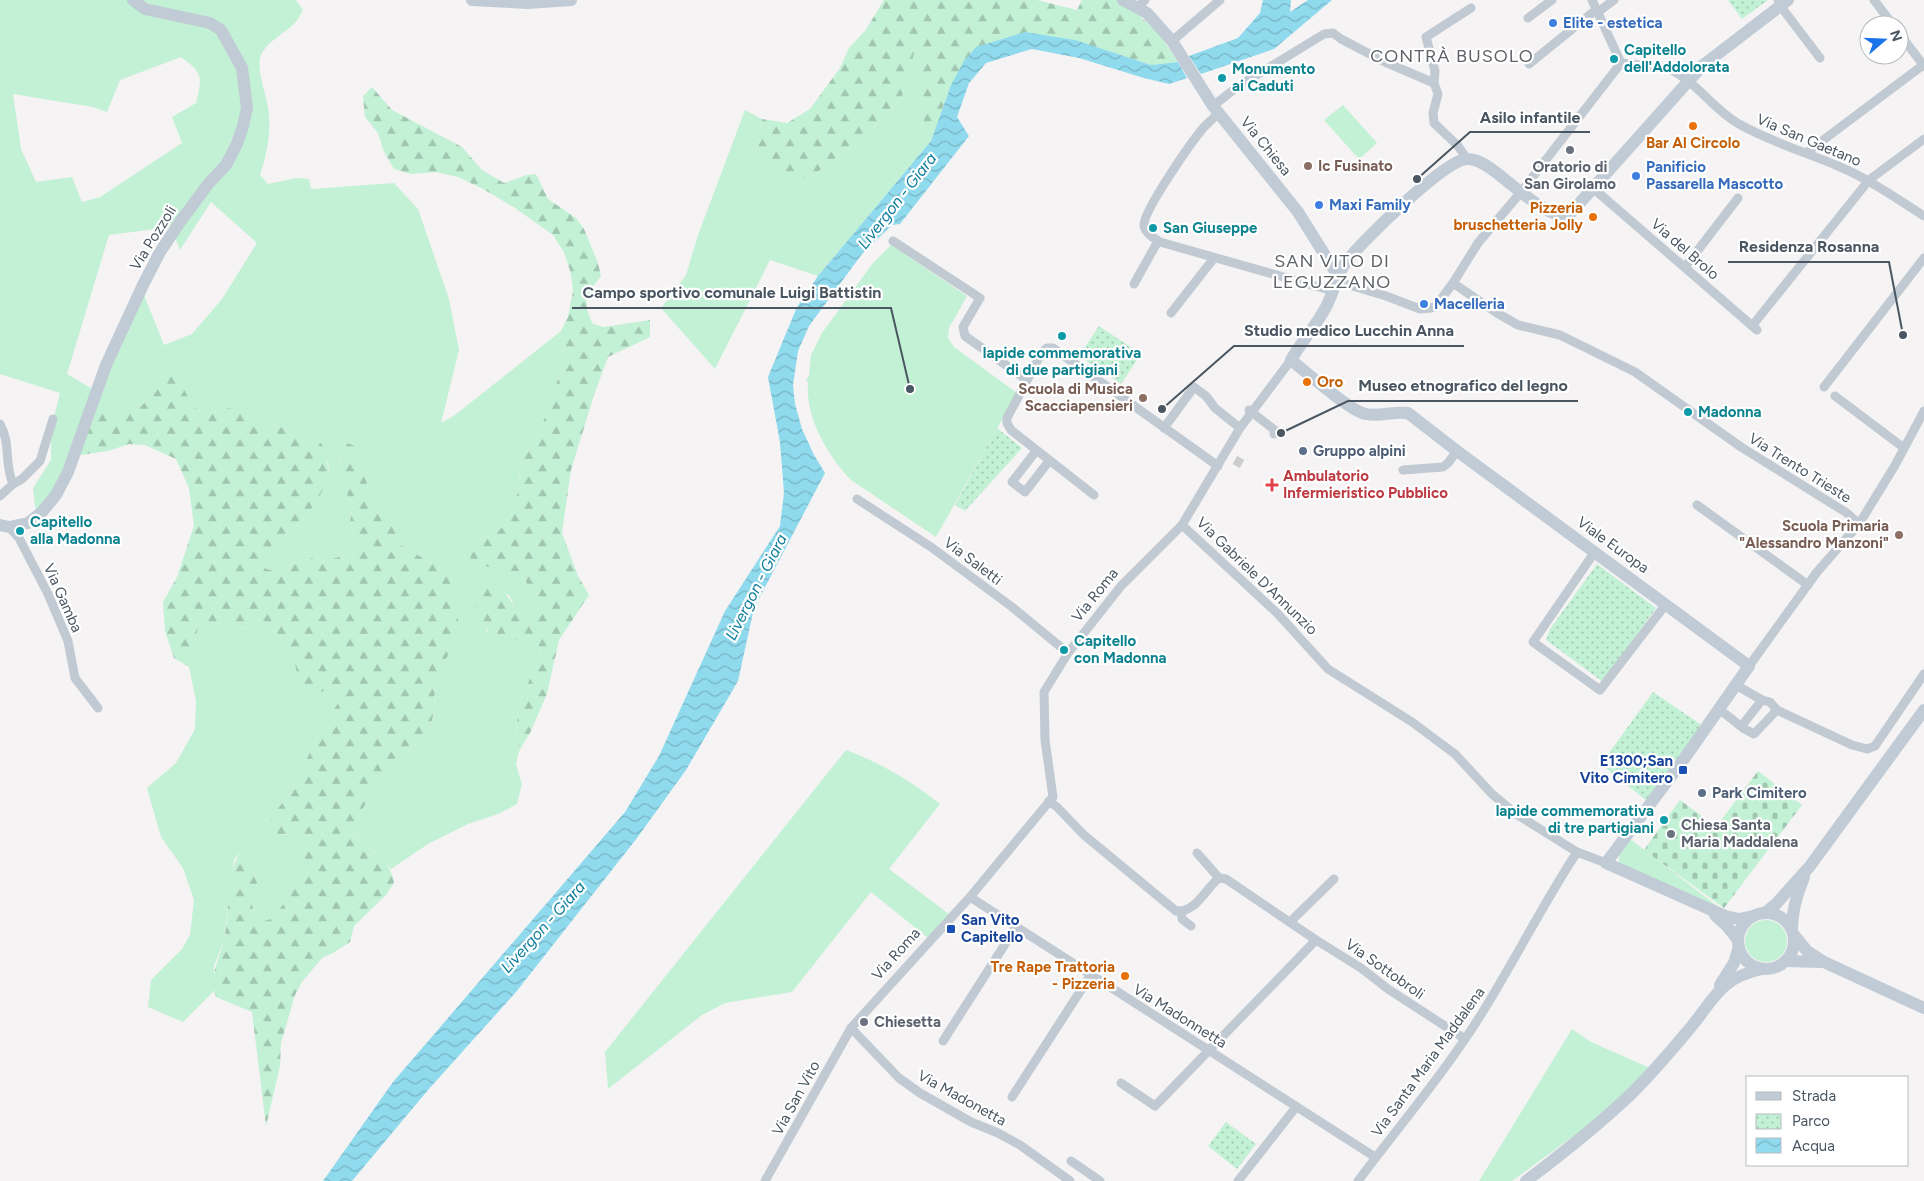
<svg xmlns="http://www.w3.org/2000/svg" width="1924" height="1181" font-family="Figtree,sans-serif">
<defs>
<pattern id="forest-firs" width="22" height="20" patternUnits="userSpaceOnUse" patternTransform="scale(1.25)"><rect width="22" height="20" fill="#c3f1d5"/><path d="M5 1l3.5 6h-7zM16 11l3.5 6h-7z" fill="#a0c6b0"/></pattern>
<pattern id="cemetery-stones" width="16" height="16" patternUnits="userSpaceOnUse" patternTransform="scale(1.25)"><rect width="16" height="16" fill="#c3f1d5"/><path d="M2 7V4a2 2 0 0 1 4 0v3zM10 15v-3a2 2 0 0 1 4 0v3z" fill="#a0c6b0"/></pattern>
<pattern id="park-dots" width="8" height="8" patternUnits="userSpaceOnUse" patternTransform="scale(1.25)"><rect width="8" height="8" fill="#c3f1d5"/><path d="M2 2h.1M6 6h.1" fill="none" stroke="#a0c6b0" stroke-width="1.8" stroke-linecap="round"/></pattern>
<pattern id="water-waves" width="16" height="10" patternUnits="userSpaceOnUse" patternTransform="scale(1.25)"><rect width="16" height="10" fill="#90daee"/><path d="M0 5q4-4 8 0t8 0" fill="none" stroke="#78b4c4"/></pattern>
</defs>
<rect width="100%" height="100%" fill="#f5f3f3"/>
<g fill="#c3f1d5" fill-rule="evenodd">
<path d="M0 0H296L303 10C301 14 298 19 295 23 284 34 265 42 260 58 257 70 266 95 268 107 272 130 267 153 260 175L268 184 296 178 309 179 311 189 394 183 418 209 449 299 459 350 441 423 455 415 561 331 564 352V367L556 384 548 412 520 465 519 485 513 513 503 527 490 536 472 542 508 571H518C530 586 535 596 533 616L525 620 516 609 509 595 472 591 487 631 520 640H531L539 646 540 661 531 676 520 702 516 728 519 751 516 764 522 784 517 804 498 814 468 824 428 844 391 869 375 852 361 843 353 834C354 819 362 810 370 798 374 791 377 783 380 775L395 769 407 753 430 729 434 711 435 683 453 644 434 565 400 544 392 521 371 499 358 452 347 443 340 451 341 471 352 511 350 521 352 531 360 551 332 559 319 556 269 570 262 567 265 561 285 536 309 513 329 476 328 462 313 437 262 422 234 408 213 412H203L193 407 166 363C167 386 152 396 137 410L126 411 92 426 86 420 80 455 36 513 33 488 51 460V429L60 393 0 374ZM181 57C204 74 202 77 196 103L172 117 182 143 100 197 82 202 72 177 36 182 21 149 13 94 93 107 107 112 120 80ZM211 202 257 243 222 299 192 334 164 345 140 285 94 390 67 374 109 235 171 227 180 250Z"/>
<path d="M915 49C927 62 922 111 922 131L931 141 818 276 770 260 715 369 661 308 686 275 698 235 745 110 762 119 756 154 808 179 868 134 879 121 901 100Z"/>
<polygon points="1343,105 1377,143 1359,159 1324,120"/>
<path d="M891 245 967 296 949 328 948 338 954 347 1017 393 936 537 851 480C827 455 805 417 808 382L806 380 809 376 811 355 822 333 873 263Z"/>
<polygon points="216,622 230,628 257,627 275,631 292,652 296,666 336,689 340,700 318,734 292,792 279,807 277,835 296,834 308,848 289,895 274,919 258,923 252,905 257,883 253,863 242,849 234,860 224,940 214,966 214,991 183,1022 148,1007 151,980 182,949 190,935 194,900 183,868 161,837 147,788 176,763 195,729 196,701 189,667 199,623"/>
<path d="M846 750C882 764 910 780 940 804L889 869 949 914 928 938 871 892 792 992 725 1003 702 1015 608 1089 605 1052Z"/>
<polygon points="1629,838 1721,909 1619,864 1619,852"/>
<circle cx="1766" cy="941" r="21"/>
<polygon points="1572,1029 1591,1042 1650,1068 1601,1116 1512,1181 1479,1181"/>
</g>
<g fill="url(#forest-firs)">
<path d="M884 0H1037L1077 10 1082 0H1123L1160 35 1178 62 1151 65 1116 55 1025 32 951 85 931 141 922 131C922 112 927 62 915 50L901 100 879 121 868 134 808 179 783 170 756 154 762 119 787 123 810 109 840 68 849 48 865 31Z"/>
<path d="M372 87 392 110 462 147 482 170 504 183 527 175 536 174 548 199 576 218 584 229 598 263 601 276C587 295 581 300 593 324L604 327 650 320V337L608 357 594 395 571 470 562 533 578 576 589 595 559 640 547 694 530 733 519 751 516 728 520 702 531 676 540 661 539 646 531 640C486 642 484 631 472 591L479 584C511 589 506 598 525 620L533 616C535 597 530 585 518 571H508L475 564 468 555 472 542 490 536 503 527 513 513 519 485 520 465 548 412 556 384 564 367V352L561 331 568 317 573 291 571 274 564 252 553 235 515 208 483 189 458 177 435 172 411 174 394 169 384 152 378 133 365 117 363 96Z"/>
<path d="M165 363C180 375 184 391 193 407L203 412H213L234 407 262 422 313 437 321 443 326 452 329 476 320 495 309 513 285 536 265 561 263 567 269 570 319 556 326 555 332 559 359 551 352 531 350 521 352 511 341 471 340 450 347 443 357 447 371 499 392 521 400 544 434 565 448 576 458 607V624L453 644 435 683 434 711 430 729 407 753 395 769 380 775C377 783 374 791 370 798 362 810 354 819 353 835 370 852 389 856 394 882L387 894 354 926 350 942 333 953 322 958 302 982 295 995 281 1043 280 1066 266 1126 252 1012 216 997C209 975 219 960 224 940 231 909 225 876 242 848L253 863 257 883 252 905 258 923 274 918 289 895 308 848 296 834 277 835 267 827 279 807 292 792 318 734 340 700 336 689 308 694 300 685 292 652 275 631 257 627 230 628 216 622 199 623 189 667 174 658 165 631 163 602 177 577 194 526 189 488 176 459 145 445 129 444 108 451 80 455 85 420 93 426 99 409 137 410C151 397 169 384 165 363Z"/>
</g>
<polygon fill="url(#cemetery-stones)" points="1758,771 1802,805 1724,908 1644,850 1680,800 1722,831 1724,827 1719,823"/>
<g fill="url(#park-dots)">
<polygon points="1728,0 1768,0 1742,19"/>
<polygon points="1099,326 1141,354 1121,384 1079,356"/>
<polygon points="997,428 1022,448 965,511 955,505"/>
<polygon points="1597,564 1656,608 1603,682 1546,640 1550,629"/>
<polygon points="1653,692 1703,726 1647,801 1601,764"/>
<polygon points="1226,1122 1256,1144 1237,1169 1208,1146"/>
</g>
<g fill="url(#water-waves)">
<polygon points="1263,0 1291,0 1290,12 1308,0 1332,0 1274,49 1201,74 1189,56 1238,38 1260,13"/>
<polygon points="1025,32 1075,40 1151,65 1178,62 1187,78 1169,84 1144,78 1079,58 1032,49 986,63 969,83 957,117 969,136 900,224 892,225 862,254 809,326 798,351 793,385 795,404 802,429 814,455 825,473 754,608 738,681 686,770 637,838 516,992 428,1090 352,1181 323,1181 393,1082 625,812 659,756 725,611 780,526 784,493 780,442 768,377 797,307 818,276 931,141 951,85 964,61 976,47"/>
</g>
<g fill="none" stroke-linecap="round" stroke-linejoin="round">
<polyline stroke="#caccce" stroke-width="9" stroke-dasharray="9 4.5" stroke-linecap="butt" points="1235,460 1242,464"/>
<g stroke="#c1cad2" stroke-width="9">
<polyline points="1592,0 1621,63"/>
<polyline points="1778,0 1785,12 1820,58"/>
<polyline points="1874,0 1893,25"/>
<polyline points="1138,7 1145,0"/>
<polyline points="1598,12 1614,0"/>
<polyline points="1528,18 1552,0"/>
<polyline points="1899,33 1924,66"/>
<polyline points="1172,41 1220,0"/>
<path d="M1621 63 1667 68C1696 80 1712 109 1739 124 1771 142 1805 152 1838 166 1869 179 1896 198 1924 216"/>
<polyline points="1529,64 1597,9"/>
<polyline points="1213,106 1237,87 1324,34 1333,33 1341,39 1385,62 1434,83"/>
<path d="M1218 113C1214 118 1209 122 1204 127 1193 140 1142 212 1144 226 1146 234 1154 238 1160 242L1333 291"/>
<polyline points="1806,153 1923,65"/>
<polyline points="1467,159 1458,146 1434,123 1433,113 1438,94 1434,83 1435,71 1426,37 1471,8"/>
<polyline points="1594,189 1757,330"/>
<polyline points="893,241 980,298 963,327 965,336 1027,380"/>
<polyline points="1685,267 1738,198"/>
<polyline points="1336,281 1386,296 1420,309 1431,308 1436,306 1453,283 1497,313 1518,325 1560,335 1635,372 1741,447 1847,513 1859,524"/>
<polyline points="1453,283 1478,243 1521,192 1621,63"/>
<polyline points="1134,284 1158,241"/>
<polyline points="1171,313 1214,258"/>
<polyline points="1752,326 1869,180 1924,139"/>
<polyline points="1824,387 1924,258"/>
<polyline points="1835,396 1904,448"/>
<polyline points="1249,410 1276,431 1274,434"/>
<path d="M0 424C11 443 4 464 13 484L22 479 40 461 53 419"/>
<polyline points="1164,428 1194,387 1206,396 1215,408 1240,428"/>
<polyline points="1036,451 1012,482 1025,492 1049,461"/>
<polyline points="1403,470 1443,467 1448,463 1457,451"/>
<polyline points="1094,495 1011,430 1007,423 1007,418 1042,352 1047,348 1053,348 1218,466"/>
<polyline points="0,496 13,484"/>
<polyline points="857,499 931,547 1012,607 1068,653"/>
<polyline points="1697,505 1808,585"/>
<polyline points="1182,525 1278,614 1328,669 1412,722 1455,754 1492,794 1516,814 1577,852 1606,863"/>
<polyline points="9,527 19,538 48,594 68,641 75,678 98,708"/>
<polyline points="1594,553 1533,642 1600,690 1666,604"/>
<polyline points="1749,666 1817,572 1859,524 1894,467 1924,411"/>
<polyline points="1736,685 1762,700 1770,702 1777,710 1852,745 1867,749 1875,746 1924,674"/>
<polyline points="1762,700 1743,724 1743,728 1754,734 1777,710"/>
<polyline points="1719,709 1743,728"/>
<path d="M1049 801 1057 807 1084 835 1176 911C1196 913 1205 889 1219 878L1226 879 1316 940 1361 968 1388 989 1465 1039"/>
<polyline points="1197,853 1219,878"/>
<polyline points="970,897 1375,1157"/>
<polyline points="1181,911 1182,919 1191,926"/>
<polyline points="1290,922 1334,879"/>
<polyline points="851,1028 899,1078 920,1093 971,1122 998,1133 1020,1145 1070,1181"/>
<polyline points="943,1041 1016,927"/>
<polyline points="1121,1083 1155,1106 1316,940"/>
<polyline points="1012,1097 1090,976"/>
<polyline points="1071,1161 1100,1181"/>
<polyline points="765,1181 851,1028 970,897 1053,797 1045,740 1044,692 1068,653 1121,586 1182,525 1240,428 1291,360"/>
<polyline points="1238,1181 1296,1107"/>
<path d="M1358 1181C1399 1126 1446 1071 1482 1013 1515 960 1543 904 1577 852"/>
</g>
<g stroke="#c1cbd6" stroke-width="12">
<polyline points="472,0 528,3 571,0"/>
<polyline points="1123,0 1147,13 1172,41 1213,106 1298,212 1338,276"/>
<polyline points="0,525 9,527 28,523 42,512 56,495 68,472 106,365 143,285 160,252 180,222 209,183 226,165 237,144 243,126 247,108 242,68 221,30 210,23 145,9 133,0"/>
<polyline points="1765,913 1776,904 1810,866 1924,710"/>
<circle cx="1766" cy="941" r="28"/>
<polyline points="1715,915 1727,926 1738,940"/>
<path d="M1753 916 1739 919 1725 916 1606 863 1684 759 1749 666 1457 451 1408 413C1393 411 1380 417 1366 414 1351 412 1305 371 1291 360 1301 342 1316 326 1326 307 1334 292 1336 276 1346 262 1362 241 1443 162 1466 159 1475 158 1483 163 1490 168 1508 180 1549 221 1569 215L1702 66 1788 0"/>
<path d="M1792 928C1792 910 1797 894 1804 877"/>
<polyline points="1794,935 1807,951 1824,962 1924,1008"/>
<polyline points="1786,961 1821,962"/>
<polyline points="1720,985 1734,963 1739,947"/>
<path d="M1526 1181C1562 1154 1597 1126 1629 1096 1652 1074 1671 1051 1691 1027 1715 998 1720 978 1762 969"/>
</g>
</g>
<g fill="#3f7fe0" stroke="#fff" stroke-width="2">
<circle cx="1553" cy="23" r="5"/>
<circle cx="1636" cy="176" r="5"/>
<circle cx="1319" cy="205" r="5"/>
<circle cx="1424" cy="304" r="5"/>
</g>
<g fill="#0f9aa8" stroke="#fff" stroke-width="2">
<circle cx="1614" cy="59" r="5"/>
<circle cx="1222" cy="78" r="5"/>
<circle cx="1153" cy="228" r="5"/>
<circle cx="1062" cy="336" r="5"/>
<circle cx="1688" cy="412" r="5"/>
<circle cx="20" cy="531" r="5"/>
<circle cx="1064" cy="650" r="5"/>
<circle cx="1664" cy="820" r="5"/>
</g>
<g fill="#e8710a" stroke="#fff" stroke-width="2">
<circle cx="1693" cy="126" r="5"/>
<circle cx="1593" cy="217" r="5"/>
<circle cx="1307" cy="382" r="5"/>
<circle cx="1125" cy="976" r="5"/>
</g>
<g fill="#6b7280" stroke="#fff" stroke-width="2">
<circle cx="1570" cy="150" r="5"/>
<circle cx="1671" cy="834" r="5"/>
<circle cx="864" cy="1022" r="5"/>
</g>
<g fill="#8d6e63" stroke="#fff" stroke-width="2">
<circle cx="1308" cy="166" r="5"/>
<circle cx="1143" cy="398" r="5"/>
<circle cx="1899" cy="535" r="5"/>
</g>
<g fill="#5c6f8a" stroke="#fff" stroke-width="2">
<circle cx="1303" cy="451" r="5"/>
<circle cx="1702" cy="793" r="5"/>
</g>
<path fill="#e0444e" stroke="#fff" stroke-width="2" d="M1269.5 477.5h5v5h5v5h-5v5h-5v-5h-5v-5h5z"/>
<g fill="#1a4fb4" stroke="#fff" stroke-width="2">
<rect x="1678" y="765" width="10" height="10" rx="2.5"/>
<rect x="946" y="924" width="10" height="10" rx="2.5"/>
</g>
<g text-anchor="middle" dominant-baseline="central" stroke-width="4.5" stroke-linejoin="round" paint-order="stroke">
<g font-size="15" font-weight="bold" fill="#366cbe" stroke="#fff" text-anchor="start">
<text x="1563" y="23">Elite - estetica</text>
<text x="1646" y="167">Panificio<tspan x="1646" dy="17">Passarella Mascotto</tspan></text>
<text x="1329" y="205">Maxi Family</text>
<text x="1434" y="304">Macelleria</text>
</g>
<g font-size="15" font-weight="bold" fill="#0d838f" stroke="#fff" text-anchor="start">
<text x="1624" y="50">Capitello<tspan x="1624" dy="17">dell'Addolorata</tspan></text>
<text x="1232" y="69">Monumento<tspan x="1232" dy="17">ai Caduti</tspan></text>
<text x="1163" y="228">San Giuseppe</text>
<text x="1062" y="353" text-anchor="middle">lapide commemorativa<tspan x="1062" dy="17">di due partigiani</tspan></text>
<text x="1698" y="412">Madonna</text>
<text x="30" y="522">Capitello<tspan x="30" dy="17">alla Madonna</tspan></text>
<text x="1074" y="641">Capitello<tspan x="1074" dy="17">con Madonna</tspan></text>
<text x="1654" y="811" text-anchor="end">lapide commemorativa<tspan x="1654" dy="17">di tre partigiani</tspan></text>
</g>
<g font-size="15" fill="#4a5661" stroke="#fff">
<text transform="translate(1809 140) rotate(23)">Via San Gaetano</text>
<text transform="translate(1266 146) rotate(51)">Via Chiesa</text>
<text transform="translate(153 238) rotate(-58)">Via Pozzoli</text>
<text transform="translate(1685 249) rotate(41)">Via del Brolo</text>
<text transform="translate(1800 468) rotate(32)">Via Trento Trieste</text>
<text transform="translate(1613 545) rotate(36)">Viale Europa</text>
<text transform="translate(973 561) rotate(37)">Via Saletti</text>
<text transform="translate(1257 576) rotate(44)">Via Gabriele D'Annunzio</text>
<text transform="translate(1095 595) rotate(-51)">Via Roma</text>
<text transform="translate(63 598) rotate(66)">Via Gamba</text>
<text transform="translate(896 954) rotate(-48)">Via Roma</text>
<text transform="translate(1385 969) rotate(35)">Via Sottobroli</text>
<text transform="translate(1180 1016) rotate(32)">Via Madonnetta</text>
<text transform="translate(1428 1062) rotate(-54)">Via Santa Maria Maddalena</text>
<text transform="translate(796 1098) rotate(-61)">Via San Vito</text>
<text transform="translate(962 1098) rotate(29)">Via Madonetta</text>
</g>
<g font-size="15" font-weight="bold" fill="#c56008" stroke="#fff" text-anchor="end">
<text x="1693" y="143" text-anchor="middle">Bar Al Circolo</text>
<text x="1583" y="208">Pizzeria<tspan x="1583" dy="17">bruschetteria Jolly</tspan></text>
<text x="1317" y="382" text-anchor="start">Oro</text>
<text x="1115" y="967">Tre Rape Trattoria<tspan x="1115" dy="17">- Pizzeria</tspan></text>
</g>
<g font-size="15" font-weight="bold" fill="#785e54" stroke="#fff" text-anchor="end">
<text x="1318" y="166" text-anchor="start">Ic Fusinato</text>
<text x="1133" y="389">Scuola di Musica<tspan x="1133" dy="17">Scacciapensieri</tspan></text>
<text x="1889" y="526">Scuola Primaria<tspan x="1889" dy="17">"Alessandro Manzoni"</tspan></text>
</g>
<g font-size="15" font-weight="bold" fill="#5b616d" stroke="#fff" text-anchor="start">
<text x="1570" y="167" text-anchor="middle">Oratorio di<tspan x="1570" dy="17">San Girolamo</tspan></text>
<text x="1681" y="825">Chiesa Santa<tspan x="1681" dy="17">Maria Maddalena</tspan></text>
<text x="874" y="1022">Chiesetta</text>
</g>
<g font-size="15" font-weight="bold" fill="#4e5e75" stroke="#fff" text-anchor="start">
<text x="1313" y="451">Gruppo alpini</text>
<text x="1712" y="793">Park Cimitero</text>
</g>
<g font-size="15" font-weight="bold" fill="#be3a42" stroke="#fff" text-anchor="start">
<text x="1283" y="476">Ambulatorio<tspan x="1283" dy="17">Infermieristico Pubblico</tspan></text>
</g>
<g font-size="15" font-weight="bold" fill="#164399" stroke="#fff" text-anchor="end">
<text x="1673" y="761">E1300;San<tspan x="1673" dy="17">Vito Cimitero</tspan></text>
<text x="961" y="920" text-anchor="start">San Vito<tspan x="961" dy="17">Capitello</tspan></text>
</g>
<g font-size="16" font-style="italic" fill="#0c7c9b" stroke="#fff">
<text transform="translate(897 201) rotate(-52)">Livergon - Giara</text>
<text transform="translate(756 587) rotate(-63)">Livergon - Giara</text>
<text transform="translate(543 927) rotate(-48)">Livergon - Giara</text>
</g>
<g font-size="18" letter-spacing="1" fill="#5f6368" stroke="#fff">
<text x="1452" y="56">CONTRÀ BUSOLO</text>
<text x="1332" y="261">SAN VITO DI<tspan x="1332" dy="21">LEGUZZANO</tspan></text>
</g>
</g>
<path fill="none" stroke="#4a5661" stroke-width="2" d="M1417 179L1470 132H1590M1903 335L1889 262H1728M910 389L891 308H572M1162 409L1234 346H1464M1281 433L1348 401H1578"/>
<g fill="#4a5661" stroke="#fff" stroke-width="2">
<circle cx="1417" cy="179" r="5"/>
<circle cx="1903" cy="335" r="5"/>
<circle cx="910" cy="389" r="5"/>
<circle cx="1162" cy="409" r="5"/>
<circle cx="1281" cy="433" r="5"/>
</g>
<g font-size="16" text-anchor="middle" font-weight="bold" fill="#4a5661" stroke="#fff" stroke-width="4.5" stroke-linejoin="round" paint-order="stroke">
<text x="1530" y="123">Asilo infantile</text>
<text x="1809" y="252">Residenza Rosanna</text>
<text x="732" y="298">Campo sportivo comunale Luigi Battistin</text>
<text x="1349" y="336">Studio medico Lucchin Anna</text>
<text x="1463" y="391">Museo etnografico del legno</text>
</g>
<rect x="1746" y="1076" width="162" height="90" fill="#ffffff" stroke="#b7bbc0"/>
<rect x="1756" y="1092" width="25" height="8" fill="#c1cbd6" stroke="#b7bbc0"/>
<text x="1792" y="1101" font-size="15" fill="#4a5661">Strada</text>
<rect x="1756" y="1114" width="25" height="15" fill="url(#park-dots)" stroke="#b7bbc0"/>
<text x="1792" y="1126" font-size="15" fill="#4a5661">Parco</text>
<rect x="1756" y="1138" width="25" height="15" fill="url(#water-waves)" stroke="#b7bbc0"/>
<text x="1792" y="1151" font-size="15" fill="#4a5661">Acqua</text>
<g transform="translate(1884 40) rotate(71)"><circle r="24" fill="#ffffff" stroke="#b7bbc0"/>
<path d="M0-4L9 19L0 12L-9 19Z" fill="#1a73e8"/>
<text y="-8" font-size="14" font-weight="bold" text-anchor="middle" fill="#4a5661">N</text>
</g>
</svg>
